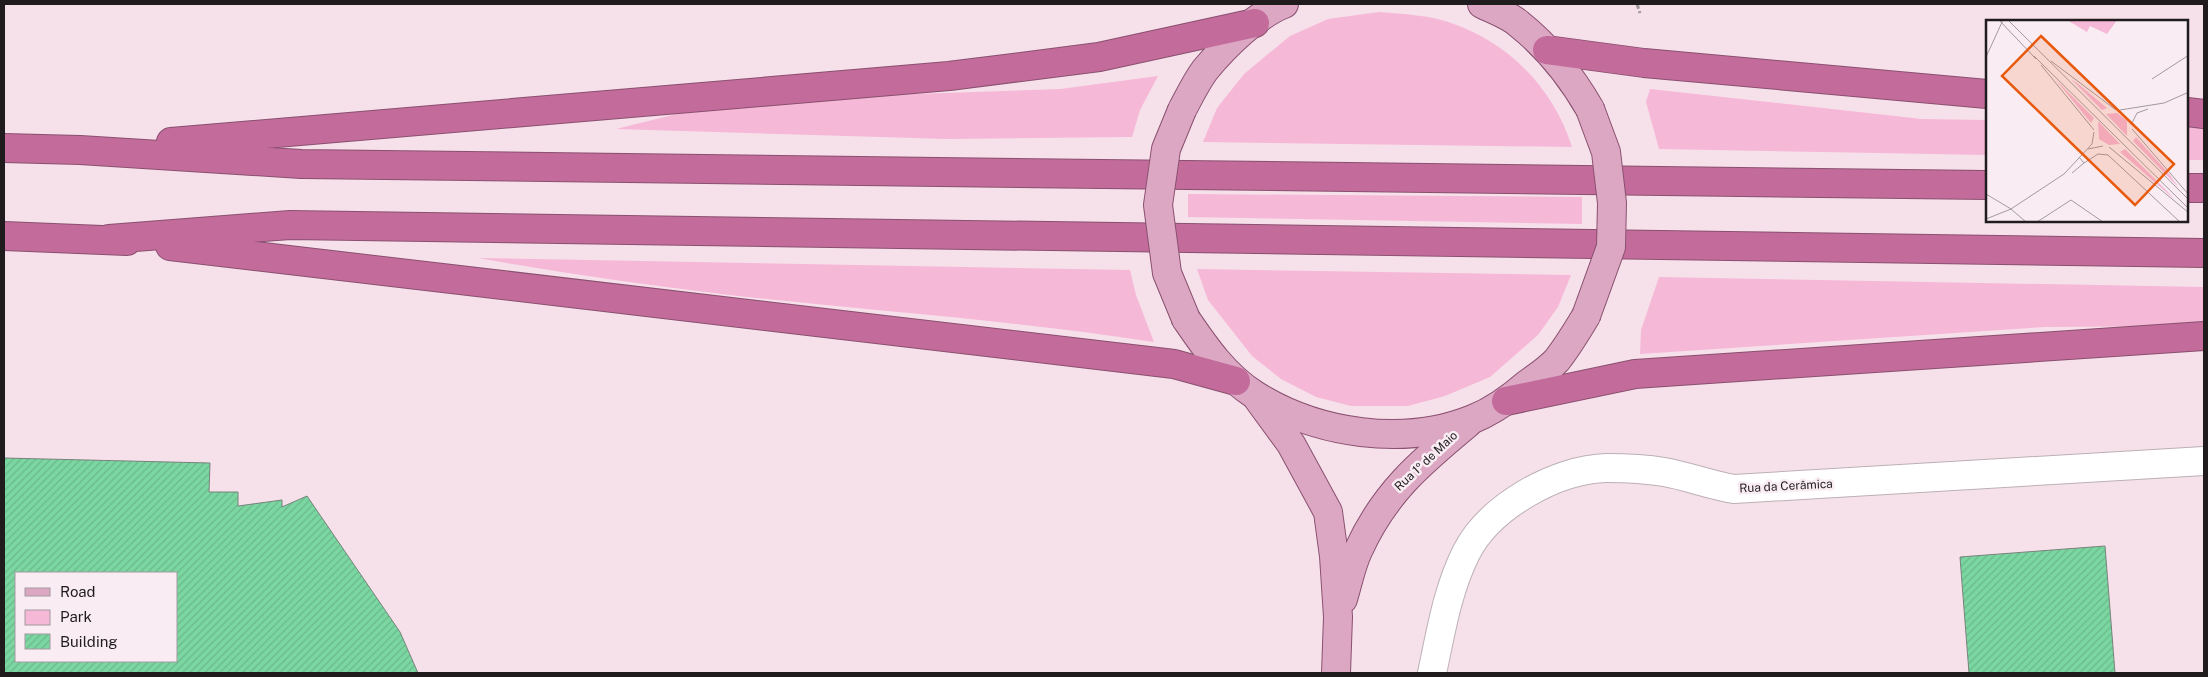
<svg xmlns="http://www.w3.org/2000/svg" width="2208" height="677" font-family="'Public Sans',sans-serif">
<defs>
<pattern id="building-hatch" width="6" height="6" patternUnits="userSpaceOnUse" patternTransform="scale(1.25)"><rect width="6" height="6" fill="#7bd7a2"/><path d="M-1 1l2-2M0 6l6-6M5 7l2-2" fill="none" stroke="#6ab88b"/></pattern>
</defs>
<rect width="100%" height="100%" fill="#f9edf3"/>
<path fill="#f6e1eb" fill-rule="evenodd" d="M4 4H2204V673H4ZM1987 21H2187V221H1987ZM16 573H176V661H16Z"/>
<g fill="#f6b8d7">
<path d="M1379 12C1403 14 1431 15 1454 24 1510 44 1554 89 1572 147L1203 142 1217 108 1244 74 1290 36 1328 19Z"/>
<polygon points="1158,76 1140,110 1132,137 947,139 616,129 701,108 828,97 1060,89"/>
<polygon points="1650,89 1922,119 1987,120 1987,155 1659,149 1646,102"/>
<polygon points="2187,127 2204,128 2204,160 2187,160"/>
<polygon points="1188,194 1582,197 1582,224 1188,217"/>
<path d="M478 258 1130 270 1136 295 1154 342C1013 320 871 311 729 295 645 285 561 273 478 258Z"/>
<polygon points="1197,269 1571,275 1558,307 1538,335 1490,377 1445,396 1408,406 1351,406 1316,397 1281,379 1252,356 1208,300"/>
<polygon points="1659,277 2204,287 2204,326 2045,327 1640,354 1641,330"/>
</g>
<g fill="url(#building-hatch)" stroke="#78827b" fill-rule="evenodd">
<path d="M4 458 210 463 209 492H238V506L282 500V507L307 496 400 632 418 673H4ZM16 573H176V661H16Z"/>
<polygon points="2105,546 2115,673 1969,673 1960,557"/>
</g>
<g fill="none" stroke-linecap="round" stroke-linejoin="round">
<defs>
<path id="minor" d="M1432 673C1441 632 1447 591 1466 553 1489 507 1556 469 1607 468 1625 468 1646 469 1664 472 1687 476 1710 485 1734 489L2204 461"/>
<g id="major">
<path d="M1482 4C1494 10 1509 15 1519 24 1549 48 1571 76 1590 109"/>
<path d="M1182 110C1189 97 1196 82 1205 70 1224 47 1257 14 1284 4"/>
<path d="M1186 319C1205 347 1225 376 1255 395 1317 434 1404 447 1473 419 1493 411 1511 398 1527 384 1537 377 1549 369 1557 360 1568 346 1577 331 1586 316"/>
<polyline points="1258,399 1291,444 1328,512 1334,556 1338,617 1336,673"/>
<path d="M1343 599C1348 583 1351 566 1358 551 1384 493 1420 463 1467 424"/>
</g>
<g id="highway">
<polyline points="1547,50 1644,63 1987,94"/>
<polyline points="2187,112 2204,114"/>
<polyline points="171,142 949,76 1099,57 1255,23"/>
<polyline points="4,148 80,150 301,164 1987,185"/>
<polyline points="2187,188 2204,188"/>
<polyline points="4,236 127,241"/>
<polyline points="109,239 290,225 2204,253"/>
<polyline points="170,246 1174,364 1236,381"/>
<polyline points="1506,401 1635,374 2204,336"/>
</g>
</defs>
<use href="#minor" stroke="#bcb0b5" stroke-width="30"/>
<use href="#major" stroke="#8a506f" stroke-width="30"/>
<use href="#highway" stroke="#8a506f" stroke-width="30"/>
<polyline stroke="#9f969b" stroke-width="3" stroke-dasharray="5 2.5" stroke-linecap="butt" points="1637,4 1640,13"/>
<use href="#minor" stroke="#fff" stroke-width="28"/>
<use href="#major" stroke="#dba7c3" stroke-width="28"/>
<use href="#highway" stroke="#c36c9b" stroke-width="28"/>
<defs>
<g id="major-bridge">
<polyline points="1182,110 1166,149 1158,205 1167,273 1186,319"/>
<polyline points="1586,316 1611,247 1612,203 1606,152 1590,109"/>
</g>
</defs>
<use href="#major-bridge" stroke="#8a506f" stroke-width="30" stroke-linecap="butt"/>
<use href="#major-bridge" stroke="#dba7c3" stroke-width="28"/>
</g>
<g text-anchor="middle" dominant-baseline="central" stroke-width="5" stroke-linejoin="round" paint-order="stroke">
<g font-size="12" fill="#201c1e" stroke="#f9edf3">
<text transform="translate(1426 461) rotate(-43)">Rua 1º de Maio</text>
<text transform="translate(1786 486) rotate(-3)">Rua da Cerâmica</text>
</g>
</g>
<g transform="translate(1986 20)">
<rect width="202" height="202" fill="#f9edf3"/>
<path d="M69 59 108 98 105 103ZM85 59 91 63 121 88 116 90ZM131 93 141 101V116L120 94ZM112 101 134 124 123 125 113 119ZM150 117 184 155 193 168 147 121ZM139 129 182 172 188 179 134 132Z" fill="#f6b8d7"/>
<path d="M81 0H131L121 14 104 6 101 12Z" fill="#f6b8d7"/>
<path fill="none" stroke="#a2999e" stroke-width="1" d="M13 0 50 39M22 0 203 180M48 36 203 189M0 37 17 0M65 41 130 90M55 45 108 110M166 59 203 35M134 90 178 83 203 72M145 105 151 93 162 89M146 109 203 175M123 127 203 193M102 129 117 126M93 137 98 143 112 134 122 135 194 202M86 153 98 143M0 174 25 189 40 202M0 199 25 189 78 154 106 124 108 112M51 202 85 180 117 202"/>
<path fill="#e8590c" fill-opacity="0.15" stroke="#e8590c" stroke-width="2.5" d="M55 16 188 144 149 185 16 56Z"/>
<rect width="202" height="202" fill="none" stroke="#201c1e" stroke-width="2.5"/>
</g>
<rect width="2208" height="677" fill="none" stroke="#201c1e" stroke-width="10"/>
<rect x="15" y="572" width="162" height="90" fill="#f9edf3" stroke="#a2999e"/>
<rect x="25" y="588" width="25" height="8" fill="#dba7c3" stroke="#a2999e"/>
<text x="60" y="597" font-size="15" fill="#201c1e">Road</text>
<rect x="25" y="610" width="25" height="15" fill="#f6b8d7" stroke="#a2999e"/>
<text x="60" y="622" font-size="15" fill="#201c1e">Park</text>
<rect x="25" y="634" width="25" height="15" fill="url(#building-hatch)" stroke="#a2999e"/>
<text x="60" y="647" font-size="15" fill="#201c1e">Building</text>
</svg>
